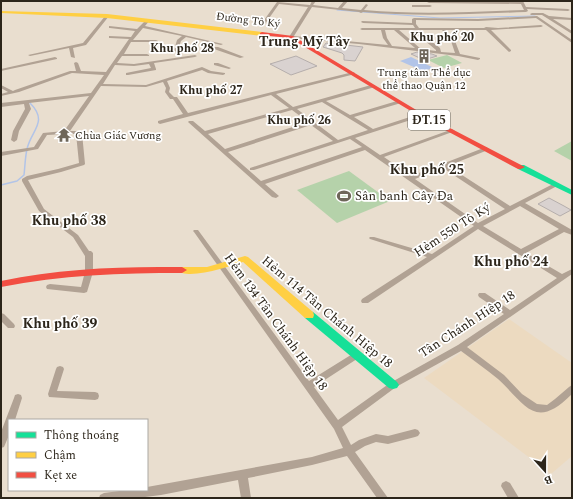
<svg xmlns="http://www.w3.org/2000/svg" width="573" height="499" font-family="Spectral,serif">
<rect width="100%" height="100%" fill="#e9decf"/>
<polygon fill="#ecdac0" points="509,319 572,363 572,456 551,474 424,378"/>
<g fill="#b5d2aa">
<polygon points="447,55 462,63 444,68 428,60"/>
<polygon points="572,141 572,161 554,151"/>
<polygon points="349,171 390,201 337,223 297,190"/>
</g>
<polygon fill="#b2c4e8" points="411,57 434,68 423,71 400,61"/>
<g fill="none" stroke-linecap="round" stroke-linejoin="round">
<polyline stroke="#b2c4e8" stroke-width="1" points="337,10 440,18 535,16"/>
<path stroke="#b2c4e8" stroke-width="1.5" d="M1 185 17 181 24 175C25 167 25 158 27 149 31 130 49 122 30 103"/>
</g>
<g fill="#d9d2d0" stroke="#b5aeac">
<polygon points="326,43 337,44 363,47 355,61 344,60 344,55 342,53 323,47"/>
<polygon points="417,52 432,54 437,56 424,60 411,54"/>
<polygon points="296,56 317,66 291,75 270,64"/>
<polygon points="549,198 564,206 571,210 560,216 538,204"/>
</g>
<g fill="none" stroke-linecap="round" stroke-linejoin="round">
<g fill="#b1a294" fill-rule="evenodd">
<path d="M312 1H316L313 5 338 8 344 1H348L342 8 361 10 366 4 368 5 364 10C417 15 471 12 524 10L521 4 429 3 427 2 429 1H523L526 7 568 9 570 10 568 11 527 9 528 11 526 12C472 14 417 17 363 12L361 13 359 12 312 7 294 36 388 45 383 38 381 30H362L360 29 362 28H415L413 25 363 23 361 22 362 21 412 23V19L414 18 478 19 537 16 572 40V43L536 18 478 21 416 20V24L419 28H484L486 27 498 28 541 25 543 26 541 27 491 30 511 50V51L509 52 486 30H446L455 41 460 54 480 58V59L478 60 458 56 359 44 290 38 289 37 308 7 279 4 265 24 262 23 277 2 310 5ZM385 30H394L415 48 392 46 387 38ZM399 30H412L436 50V51L421 49ZM417 30H442L451 41 455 53 441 52 440 48Z"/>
<polygon points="413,5 430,5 432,6 430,7 412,7 412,5"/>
<polygon points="532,13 543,13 549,16 572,18 572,20 553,19 572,31 572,34 542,15 531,15 530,14"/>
<polygon points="106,15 109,16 86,45 73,48 75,58 71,57 69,48 30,56 28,55 83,43"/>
<path d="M147 19 150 20 145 26 223 44 221 45 186 37 181 41 178 50 180 53 178 54 174 50 177 40 182 36 143 28 133 40H156L158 41V42H131L124 54H147L149 55V56H122L117 63 134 64 195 55 197 56 195 57 154 63 156 69V70L128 75H126V73L151 68 149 64 134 66 115 65 103 84 146 85 202 67 211 71 225 73V74L223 75 208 73 202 70 167 81 170 88 169 92 174 97H177L188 113 353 72 355 73V74L276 94 293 107 371 85H375V87L326 101 350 115 397 101H401V103L354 117 373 129 419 114H423V116L355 138 380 155 450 130 452 129 455 131 384 157 411 176 486 147 489 149 488 150 448 166 510 206 553 184H557L558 185 557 186 525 203 572 230V235L564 232 526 253 562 274 572 269V274L467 347 504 375 522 394 537 404 547 405 555 399 569 387 572 385V394C535 431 526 405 498 379 486 369 473 360 461 351L396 387 342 427 351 445 359 440 376 434 388 436 415 429 418 430 420 433 418 436 415 437 388 444 376 442 365 446 355 452 388 498H377L347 456 312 465 248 478 251 498H241L238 480 161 495 137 498H99L100 495 104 493 127 490H147V487L312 457 343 448 334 429 194 232 193 231 194 230H198L309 381 354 353 357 352 360 353 361 355 360 357 314 387 338 420 390 383 458 345 504 314 479 297 478 295 479 293H485L510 310 557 278 478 229 368 303H362L361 301 362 299 427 257 370 239 369 238 370 237H374L432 254 474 226 365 150 265 184 279 196 276 198 272 197 188 122 189 121H193L205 131 289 108 271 95 160 124 158 123V121L183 114 173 99H170L165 92 166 88 163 82 146 87 101 86 70 131H79L82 133 85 164 84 165 61 172 28 180 44 209 78 235 89 251H91L93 253V272L87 292 84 293 47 289 46 287 47 285 50 284 81 287 85 272V256L73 237 39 211 22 181V179L27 176 58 169 79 163 76 134H66L47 135 38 149 1 156V152L34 147 43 133 64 131 89 96 29 103 31 109 19 131 17 140 14 142 11 140 13 131 25 109 24 104 1 107V103L91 93 104 75 72 73 19 92 1 96V94L8 92 1 88V85L13 91 15 90 70 71H76L74 63 76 62 78 63 81 71 106 72 129 39 110 38H109V36L131 37 135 31 110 28H109V26L137 29ZM322 102 368 130 338 140 297 109ZM292 110 308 122 225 149 208 134ZM311 125 333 141 250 168V170H254L350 139 362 147 261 181 228 152ZM443 168 505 209 478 223 415 179ZM520 206 559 229 521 249 483 226Z"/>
<polygon points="214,47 218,47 244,57 240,58 214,49"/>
<polygon points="55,57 57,58 57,59 1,71 1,69"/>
<polygon points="214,63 218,63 231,68 229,69 214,65"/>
<polygon points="1,313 4,314 14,324 15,326 14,328 8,328 1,321"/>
<polygon points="60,366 63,367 64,369 57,391 95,392 98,393 99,396 98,399 95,400 49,397 48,394 56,369 57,367"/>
<polygon points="18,394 21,395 22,398 15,420 9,420 9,435 4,447 1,448 1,432 14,398 15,395"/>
<polygon points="506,481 510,483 519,498 508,498 501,486 502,483"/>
</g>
<g fill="#16e098" fill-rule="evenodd">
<polygon points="518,165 524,165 572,190 572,195 518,169"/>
<polygon points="309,311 313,312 397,382 399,385 397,388 393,389 389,388 305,318 304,315 305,312"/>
</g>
<g fill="#ffcf43" fill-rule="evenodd">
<polygon points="1,11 107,14 262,32 265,34 262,36 107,18 1,13"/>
<path d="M245 256 248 257 313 312 314 315 313 318H305L243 262C231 266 187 281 177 270L182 267H207Z"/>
</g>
<g fill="#f24e42" fill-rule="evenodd">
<polygon points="262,32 293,36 423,114 525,167 521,169 518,169 419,116 290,38 260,35 260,33"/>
<path d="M159 267H182L187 270 182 273C121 273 61 275 1 287V281C53 270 106 267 159 267Z"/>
</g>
</g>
<defs>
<symbol id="building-bare" viewBox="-9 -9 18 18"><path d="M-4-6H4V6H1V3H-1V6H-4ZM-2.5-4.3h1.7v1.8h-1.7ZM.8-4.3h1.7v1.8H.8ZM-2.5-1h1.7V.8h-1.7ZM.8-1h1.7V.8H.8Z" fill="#6e6659" stroke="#fff" stroke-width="2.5" paint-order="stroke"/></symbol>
<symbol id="temple-bare" viewBox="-9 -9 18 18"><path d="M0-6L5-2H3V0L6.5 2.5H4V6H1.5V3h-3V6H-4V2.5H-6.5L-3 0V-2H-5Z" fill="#6e6659" stroke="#fff" stroke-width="2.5" paint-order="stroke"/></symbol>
<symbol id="stadium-bare" viewBox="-9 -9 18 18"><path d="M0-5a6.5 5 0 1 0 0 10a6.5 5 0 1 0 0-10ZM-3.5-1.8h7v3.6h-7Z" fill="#6e6659" stroke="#fff" stroke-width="2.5" paint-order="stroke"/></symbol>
</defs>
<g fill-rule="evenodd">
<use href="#building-bare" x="414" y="46" width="20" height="20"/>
<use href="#temple-bare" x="54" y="125" width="20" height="20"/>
<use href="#stadium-bare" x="334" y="186" width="20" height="20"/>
</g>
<g text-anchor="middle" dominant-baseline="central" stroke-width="3.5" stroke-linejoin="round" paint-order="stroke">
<g font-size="11" fill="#2c251a" stroke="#fff">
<text transform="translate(248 20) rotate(7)">Đường Tô Ký</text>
</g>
<g font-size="11" fill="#2c251a" stroke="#fff">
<text x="424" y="72">Trung tâm Thể dục<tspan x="424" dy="13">thể thao Quận 12</tspan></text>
<text x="75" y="135" text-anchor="start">Chùa Giác Vương</text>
</g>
<g font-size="12" font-weight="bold" fill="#2c251a" stroke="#fff">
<text x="442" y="37">Khu phố 20</text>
<text x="182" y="48">Khu phố 28</text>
<text x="211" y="90">Khu phố 27</text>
<text x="299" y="120">Khu phố 26</text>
</g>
<rect fill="#fff" stroke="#6b665f" stroke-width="1" x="408" y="110" width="42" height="20" rx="3"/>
<g font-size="12" font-weight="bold" fill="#2c251a">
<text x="429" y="120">ĐT.15</text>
</g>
<g font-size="13" fill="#2c251a" stroke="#fff" text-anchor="start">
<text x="355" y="196">Sân banh Cây Đa</text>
</g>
<g font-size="13" fill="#2c251a" stroke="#fff">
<text transform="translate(452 230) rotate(-33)">Hẻm 550 Tô Ký</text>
<text transform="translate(327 312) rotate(40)">Hẻm 114 Tân Chánh Hiệp 18</text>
<text transform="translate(276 322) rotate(54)">Hẻm 134 Tân Chánh Hiệp 18</text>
<text transform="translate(467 324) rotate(-33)">Tân Chánh Hiệp 18</text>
</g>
<g font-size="14" font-weight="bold" fill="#2c251a" stroke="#fff">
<text x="304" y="41">Trung Mỹ Tây</text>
</g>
<g font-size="14" font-weight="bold" fill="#2c251a" stroke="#fff">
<text x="427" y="169">Khu phố 25</text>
<text x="69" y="220">Khu phố 38</text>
<text x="511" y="261">Khu phố 24</text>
<text x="60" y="323">Khu phố 39</text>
</g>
</g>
<rect width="573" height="499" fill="none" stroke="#2c251a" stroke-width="4"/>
<rect x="8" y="419" width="140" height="72" fill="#ffffff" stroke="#aba8a3"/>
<rect x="16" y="432" width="20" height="6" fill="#16e098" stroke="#aba8a3"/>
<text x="44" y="439" font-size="12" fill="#2c251a">Thông thoáng</text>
<rect x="16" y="452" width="20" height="6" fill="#ffcf43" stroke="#aba8a3"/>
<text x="44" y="459" font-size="12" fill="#2c251a">Chậm</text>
<rect x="16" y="472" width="20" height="6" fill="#f24e42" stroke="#aba8a3"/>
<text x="44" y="479" font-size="12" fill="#2c251a">Kẹt xe</text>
<g transform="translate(545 471) rotate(159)" stroke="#ffffff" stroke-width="3" paint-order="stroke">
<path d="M0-3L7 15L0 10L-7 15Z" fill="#2c251a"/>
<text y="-6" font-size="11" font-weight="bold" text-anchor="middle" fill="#2c251a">B</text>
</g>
</svg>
